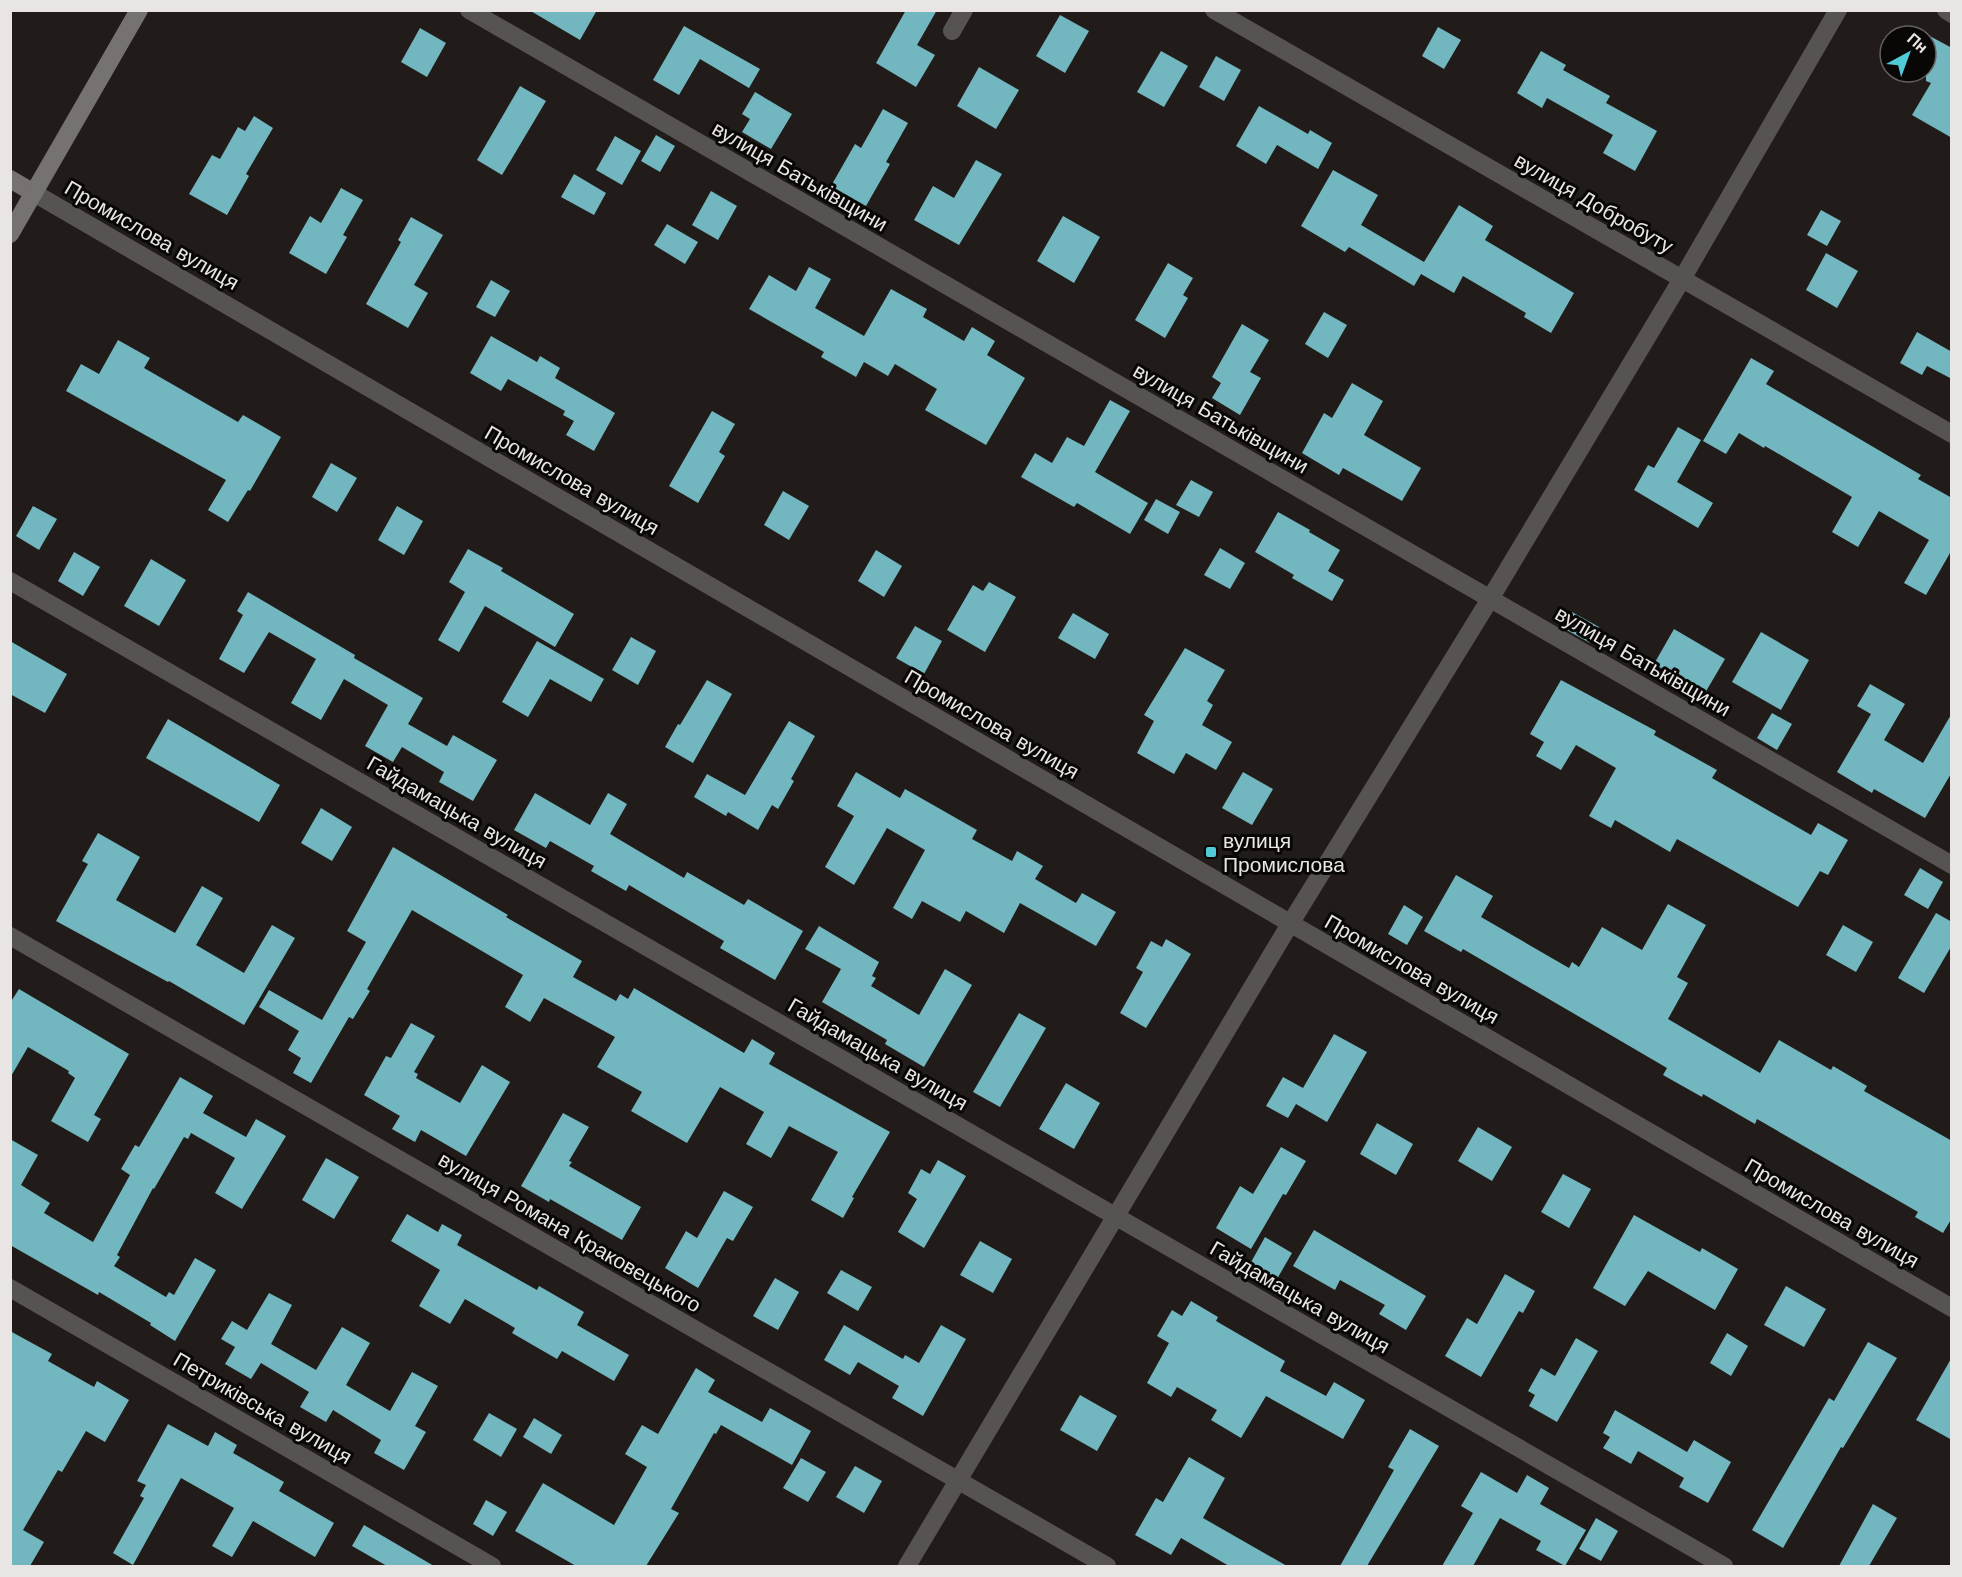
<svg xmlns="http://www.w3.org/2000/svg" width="1962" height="1577" font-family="'Work Sans',sans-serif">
<rect width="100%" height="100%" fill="#211c1a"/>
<g fill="#72b7bf">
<polygon points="529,10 597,10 580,40"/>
<polygon points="906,10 937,10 917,45 935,55 916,87 876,63"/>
<polygon points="1060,15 1089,31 1065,73 1036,56"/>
<polygon points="684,26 760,69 749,88 700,59 679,95 653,80"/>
<polygon points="1438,27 1461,40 1444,69 1422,56"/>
<polygon points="420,28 446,43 427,77 401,62"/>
<polygon points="1926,34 1952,48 1952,138 1912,115 1931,83 1926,81"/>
<polygon points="1161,51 1188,66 1164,107 1137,92"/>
<polygon points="1541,51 1566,65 1563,70 1610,96 1606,103 1657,131 1635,171 1603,153 1613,135 1547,98 1542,108 1517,93"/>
<polygon points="1216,56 1241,70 1224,101 1199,87"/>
<polygon points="979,67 1019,90 996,129 957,106"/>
<polygon points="520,86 546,101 502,175 477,160"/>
<polygon points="755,92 792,114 771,149 742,132 750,119 742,114"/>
<polygon points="1259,106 1308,134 1310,130 1332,143 1318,169 1277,145 1266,164 1236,146"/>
<polygon points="883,109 908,123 886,162 890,164 866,206 831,186 855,144 861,148"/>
<polygon points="254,116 273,128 246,174 249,176 227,215 189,194 212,155 220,159 238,127 245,131"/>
<polygon points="656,135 675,146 660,172 641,161"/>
<polygon points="615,136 641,151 622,185 596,170"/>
<polygon points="976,160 1002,174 959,245 914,220 933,186 954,198"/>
<polygon points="1333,170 1378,195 1361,225 1424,262 1459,205 1493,226 1485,240 1574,293 1551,333 1524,317 1526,313 1463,276 1454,293 1421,274 1414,286 1349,247 1345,252 1301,226"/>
<polygon points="574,174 606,193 594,215 561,197"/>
<polygon points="341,188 363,200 343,235 347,237 326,274 289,253 310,216 321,223"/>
<polygon points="711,191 737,206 718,240 692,225"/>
<polygon points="1821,210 1841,221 1827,246 1807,235"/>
<polygon points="1063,216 1100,237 1074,283 1037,261"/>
<polygon points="411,217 443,235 414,285 428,293 408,328 366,304 401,242 398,240"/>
<polygon points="667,224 698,242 685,264 654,245"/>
<polygon points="1826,253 1858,271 1837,308 1806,290"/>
<polygon points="1168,263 1193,278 1183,295 1188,298 1165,338 1135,320"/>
<polygon points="809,267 831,279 815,308 864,336 891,289 927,309 923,317 964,341 972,327 995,341 987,355 1025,378 986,445 925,410 937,389 895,364 888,376 864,362 856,377 821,357 824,352 749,309 769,275 796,291"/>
<polygon points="491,280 510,291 495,317 476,307"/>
<polygon points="1324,312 1347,325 1328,358 1305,344"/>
<polygon points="1242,324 1269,340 1250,372 1261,378 1240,415 1212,398 1221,383 1212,377"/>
<polygon points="1917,332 1952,352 1952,379 1927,366 1922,375 1900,363"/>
<polygon points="491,336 537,362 540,356 560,368 555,378 615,413 594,451 566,435 574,421 563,415 565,411 508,379 501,391 470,373"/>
<polygon points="118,340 150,358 144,368 238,422 243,415 281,437 250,491 248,490 228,522 208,510 226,480 66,391 81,364 99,374"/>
<polygon points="1751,358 1774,371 1766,384 1921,475 1918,479 1952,498 1952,553 1950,553 1926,595 1904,583 1929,540 1879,511 1858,547 1832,532 1852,497 1765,446 1764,448 1739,433 1726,454 1703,441"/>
<polygon points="1352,383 1383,401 1364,435 1421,468 1402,501 1343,468 1339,475 1302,453 1324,413 1332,418"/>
<polygon points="1110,400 1130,411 1095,472 1148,503 1130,534 1077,503 1074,507 1021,477 1035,453 1052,463 1067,437 1084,446"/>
<polygon points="712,411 735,424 719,452 725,456 698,503 669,486"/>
<polygon points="1678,427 1701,440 1677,482 1713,503 1698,528 1634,490 1648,465 1654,468"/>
<polygon points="331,463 357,478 337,512 312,497"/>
<polygon points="1191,480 1213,492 1199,517 1176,505"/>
<polygon points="783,491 809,506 789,540 764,525"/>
<polygon points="1156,499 1180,512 1168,534 1144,520"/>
<polygon points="33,506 57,519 39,550 16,536"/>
<polygon points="397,506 423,521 404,555 378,540"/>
<polygon points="1278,512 1310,530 1309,532 1340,550 1328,571 1344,580 1332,601 1292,578 1294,575 1255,552"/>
<polygon points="1220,548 1245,563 1230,589 1204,575"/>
<polygon points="468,549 503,568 501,571 574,614 555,647 485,606 459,652 438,640 465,592 449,582"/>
<polygon points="876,550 902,566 884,597 858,581"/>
<polygon points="74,552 100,567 83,596 58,581"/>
<polygon points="151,559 186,580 159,626 124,606"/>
<polygon points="989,582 1016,597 985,652 947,630 973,585 983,591"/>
<polygon points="248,592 355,655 354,658 423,698 408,724 447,746 453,735 497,760 473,801 439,782 444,772 402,747 393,762 365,746 388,705 344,679 321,720 291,703 316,659 269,632 244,673 219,659 243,615 237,611"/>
<polygon points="1572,612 1599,627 1590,643 1563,628"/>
<polygon points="1073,613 1109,634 1095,659 1058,638"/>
<polygon points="915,626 942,641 924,674 896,658"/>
<polygon points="1674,629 1725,659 1705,693 1654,664"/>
<polygon points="1761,632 1809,660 1781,710 1732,682"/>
<polygon points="631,637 656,651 638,685 612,670"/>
<polygon points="10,641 67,674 45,713 10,694"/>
<polygon points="537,641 604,679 591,702 550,679 528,717 502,702"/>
<polygon points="1185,648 1225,670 1207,701 1213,705 1202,725 1232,742 1216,770 1186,753 1174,774 1137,753 1154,721 1144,715"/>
<polygon points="707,680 732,694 693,763 665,747 678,724 680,725"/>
<polygon points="1561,680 1656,731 1654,735 1717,770 1712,778 1811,835 1818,823 1848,840 1828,875 1820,871 1798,907 1677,839 1670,852 1615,820 1611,828 1589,816 1616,768 1576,745 1561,770 1536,756 1544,742 1530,734"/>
<polygon points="1870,684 1905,704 1884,740 1923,763 1952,713 1952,772 1925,818 1874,789 1872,793 1837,772 1871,714 1857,706"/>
<polygon points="1772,713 1792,724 1777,750 1757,738"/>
<polygon points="168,719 280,785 259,822 146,758"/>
<polygon points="789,721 815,736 791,779 794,781 778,809 772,805 758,830 728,812 726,816 694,797 707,774 745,795"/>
<polygon points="856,772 900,798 905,789 977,830 972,839 1012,861 1017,851 1043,866 1035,879 1076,903 1082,893 1116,912 1096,946 1020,903 1004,933 966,911 960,922 922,901 912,919 893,908 925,850 887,828 854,885 825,867 854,816 837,806"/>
<polygon points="1243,772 1273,789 1252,825 1222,808"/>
<polygon points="535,793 590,825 608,793 627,804 610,834 684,878 687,872 744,905 748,899 803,931 775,980 720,948 724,941 629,885 626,891 591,871 594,866 550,841 546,848 514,830"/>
<polygon points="321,808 352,827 332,861 301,843"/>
<polygon points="98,833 140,857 116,900 175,933 202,886 223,898 196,945 244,973 272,925 295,938 244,1025 169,981 168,982 56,921 88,864 82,861"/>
<polygon points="393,847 508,915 506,917 582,961 573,977 616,1001 620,994 628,999 634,988 744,1053 752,1039 775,1053 769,1064 890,1132 852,1197 854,1198 843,1218 811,1200 838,1152 789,1126 771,1158 746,1144 764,1112 720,1087 687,1143 631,1111 642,1092 597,1067 615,1037 544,998 530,1022 505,1007 523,975 412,910 367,989 370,991 353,1019 349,1017 311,1083 293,1073 301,1058 288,1050 299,1031 259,1007 269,990 322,1020 366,942 347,931"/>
<polygon points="1920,868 1943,882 1928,909 1904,895"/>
<polygon points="1456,875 1493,896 1481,917 1569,968 1572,962 1579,967 1602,927 1642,950 1668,904 1706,925 1677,977 1688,983 1668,1019 1760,1073 1779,1040 1831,1070 1833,1066 1867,1086 1864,1091 1952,1141 1952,1218 1943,1233 1915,1217 1918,1212 1757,1119 1755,1124 1703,1094 1702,1097 1663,1075 1667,1068 1614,1037 1463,949 1461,952 1424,931"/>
<polygon points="1404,905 1423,917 1407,945 1388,934"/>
<polygon points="1936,913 1952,922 1952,945 1924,993 1898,978"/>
<polygon points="1843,925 1873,942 1856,972 1826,955"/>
<polygon points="819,926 879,962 872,976 876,978 871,986 919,1015 945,969 972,985 924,1067 885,1044 887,1040 822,1002 841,969 805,949"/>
<polygon points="1166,939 1191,954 1146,1028 1120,1013 1143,972 1136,968 1151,941 1162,947"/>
<polygon points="19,989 129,1054 94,1115 101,1119 88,1142 51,1121 75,1078 68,1073 69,1071 28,1047 10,1078 10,1003"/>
<polygon points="1019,1013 1046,1028 1000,1107 973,1092"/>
<polygon points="411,1023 435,1036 414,1072 418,1074 416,1078 460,1103 482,1065 510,1082 466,1156 421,1130 415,1142 392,1129 400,1116 364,1095 386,1056 391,1058"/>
<polygon points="1334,1034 1367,1052 1327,1122 1296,1104 1288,1118 1266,1106 1283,1077 1303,1088"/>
<polygon points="180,1077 213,1096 203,1113 246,1137 256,1119 286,1136 242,1209 215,1193 235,1158 191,1133 188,1139 184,1137 154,1189 153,1188 117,1255 120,1257 114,1266 166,1297 169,1292 174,1295 195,1258 216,1270 175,1341 150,1325 151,1323 99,1292 98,1295 10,1245 10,1139 38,1155 21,1185 50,1203 44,1213 93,1242 130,1175 121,1169 135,1145 139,1147"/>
<polygon points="1066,1083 1100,1103 1074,1149 1039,1129"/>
<polygon points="563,1113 589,1127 569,1161 572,1162 569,1166 641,1207 622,1240 550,1199 549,1202 521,1186"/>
<polygon points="1377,1123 1413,1144 1396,1175 1360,1154"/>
<polygon points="1478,1127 1512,1147 1492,1181 1458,1161"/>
<polygon points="1281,1147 1306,1161 1286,1195 1283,1194 1251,1249 1216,1228 1240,1186 1253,1194"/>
<polygon points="326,1158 359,1177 334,1219 302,1200"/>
<polygon points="938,1160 966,1176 924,1248 898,1232 917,1199 908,1193 921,1169 930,1174"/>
<polygon points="1563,1174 1591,1189 1569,1228 1541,1212"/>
<polygon points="724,1191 753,1207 733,1241 727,1238 698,1288 665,1268 686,1231 697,1238"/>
<polygon points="407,1214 438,1232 442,1224 462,1235 457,1245 537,1290 539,1286 584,1312 577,1325 629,1355 614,1381 562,1351 557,1359 512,1333 515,1328 465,1299 450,1324 419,1306 440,1270 391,1241"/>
<polygon points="1634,1215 1700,1252 1702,1248 1738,1269 1715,1310 1648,1271 1625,1306 1593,1288"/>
<polygon points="1314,1230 1426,1296 1406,1330 1379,1314 1385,1305 1340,1280 1335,1290 1293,1266"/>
<polygon points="1265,1237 1292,1253 1277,1279 1250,1264"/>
<polygon points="980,1241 1012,1259 993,1293 960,1275"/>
<polygon points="841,1270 872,1287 858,1311 827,1293"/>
<polygon points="1505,1274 1535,1291 1523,1313 1519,1311 1481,1377 1445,1356 1467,1318 1477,1324"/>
<polygon points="775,1278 799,1292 778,1330 753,1316"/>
<polygon points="1786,1286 1826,1309 1804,1347 1764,1325"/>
<polygon points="269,1293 292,1305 271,1344 316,1370 342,1327 370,1343 346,1385 390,1411 412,1372 438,1386 415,1426 426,1432 404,1470 374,1453 381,1440 333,1410 326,1422 300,1407 309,1392 261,1363 251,1379 225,1364 235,1347 221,1339 232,1321 247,1330"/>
<polygon points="1191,1301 1218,1317 1216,1321 1285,1361 1280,1371 1326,1396 1334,1382 1365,1400 1343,1439 1266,1396 1241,1438 1211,1420 1217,1410 1177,1387 1171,1397 1147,1383 1169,1343 1157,1336 1172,1310 1182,1316"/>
<polygon points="844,1325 903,1359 905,1355 919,1363 941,1325 966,1339 923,1416 892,1398 899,1386 858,1362 850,1375 824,1360"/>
<polygon points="10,1331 52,1354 48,1361 94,1387 97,1381 129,1400 105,1442 86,1431 62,1472 58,1470 23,1530 44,1542 30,1566 10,1566"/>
<polygon points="1727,1333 1748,1346 1731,1376 1710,1363"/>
<polygon points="1576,1338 1598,1351 1557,1422 1529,1406 1535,1395 1528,1391 1541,1368 1555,1376"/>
<polygon points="1868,1342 1897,1358 1843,1448 1841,1447 1783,1548 1752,1530 1829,1398 1834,1401"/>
<polygon points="1952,1357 1952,1440 1916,1420"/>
<polygon points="696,1368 715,1380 708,1392 762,1422 770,1408 811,1431 792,1465 721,1425 716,1434 714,1433 671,1509 679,1513 646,1566 576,1566 515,1531 543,1483 614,1525 647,1467 625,1454 642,1425 658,1434"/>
<polygon points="1080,1395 1117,1416 1097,1451 1060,1430"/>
<polygon points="1615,1410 1687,1452 1694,1440 1731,1462 1708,1503 1679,1487 1684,1478 1638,1451 1631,1464 1603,1448 1610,1437 1603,1433"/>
<polygon points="489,1413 517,1429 501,1457 473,1440"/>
<polygon points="534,1418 562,1435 551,1454 523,1437"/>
<polygon points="168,1424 208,1446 215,1432 237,1445 233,1453 284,1482 279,1491 334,1523 315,1557 253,1521 232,1557 212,1546 234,1508 181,1478 133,1565 113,1553 144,1498 140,1496 146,1485 137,1481"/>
<polygon points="1410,1429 1439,1446 1367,1566 1340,1566 1394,1470 1388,1467"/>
<polygon points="1189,1457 1225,1478 1203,1518 1287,1566 1229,1566 1181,1538 1171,1555 1135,1535 1156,1498 1163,1502"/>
<polygon points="801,1458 826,1472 808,1502 783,1488"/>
<polygon points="855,1466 882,1481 864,1513 836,1497"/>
<polygon points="1481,1472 1517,1493 1527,1475 1549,1488 1540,1504 1586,1530 1565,1566 1536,1550 1541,1541 1500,1518 1473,1566 1442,1566 1473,1513 1461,1506"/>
<polygon points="486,1500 507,1512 493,1536 473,1524"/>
<polygon points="1873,1504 1897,1518 1869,1566 1839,1566"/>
<polygon points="1596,1518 1618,1531 1601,1561 1579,1549"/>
<polygon points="364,1525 434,1566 387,1566 352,1546"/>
</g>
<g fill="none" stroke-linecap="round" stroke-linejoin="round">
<polyline stroke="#565352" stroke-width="18" points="952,31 964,10"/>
<g stroke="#565352" stroke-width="18">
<polyline points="469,10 1952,865"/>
<polyline points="1214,10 1952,434"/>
<polyline points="1946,10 1952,14"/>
<polyline points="34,193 1952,1308"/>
<polyline points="10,581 1724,1566"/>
<polyline points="10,936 1107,1566"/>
<polyline points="10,1288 492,1566"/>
<polyline points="907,1566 1290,924 1490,599 1682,279 1838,10"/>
</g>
<g stroke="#767270" stroke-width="18">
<polyline points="10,179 34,193"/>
<polyline points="10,234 139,10"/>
</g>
</g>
<rect fill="#52cbd9" stroke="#090706" stroke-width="2" x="1205" y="846" width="12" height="12" rx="3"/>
<g text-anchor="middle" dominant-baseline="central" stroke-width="6" stroke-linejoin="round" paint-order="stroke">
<g font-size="21" fill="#e9e5e4" stroke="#090706">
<text transform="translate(800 176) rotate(30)">вулиця Батьківщини</text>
<text transform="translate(1594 203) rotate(30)">вулиця Добробуту</text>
<text transform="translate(152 235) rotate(30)">Промислова вулиця</text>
<text transform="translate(1221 418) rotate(30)">вулиця Батьківщини</text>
<text transform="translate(572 480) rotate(30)">Промислова вулиця</text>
<text transform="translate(1643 661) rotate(30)">вулиця Батьківщини</text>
<text transform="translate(992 724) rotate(30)">Промислова вулиця</text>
<text transform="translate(457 812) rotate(30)">Гайдамацька вулиця</text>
<text transform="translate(1412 969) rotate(30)">Промислова вулиця</text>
<text transform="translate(878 1054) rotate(30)">Гайдамацька вулиця</text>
<text transform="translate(1832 1213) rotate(30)">Промислова вулиця</text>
<text transform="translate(570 1232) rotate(30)">вулиця Романа Краковецького</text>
<text transform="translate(1300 1297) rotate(30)">Гайдамацька вулиця</text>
<text transform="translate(263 1408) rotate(30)">Петриківська вулиця</text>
</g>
<g font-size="21" fill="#e9e5e4" stroke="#090706" text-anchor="start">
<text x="1223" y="840">вулиця<tspan x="1223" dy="24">Промислова</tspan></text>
</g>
</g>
<rect width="1962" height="1577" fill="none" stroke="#e9e5e4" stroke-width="24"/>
<g transform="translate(1908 54) rotate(41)"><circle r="28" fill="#090706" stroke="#63605f" stroke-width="1.5"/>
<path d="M0-4.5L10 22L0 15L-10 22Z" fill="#52cbd9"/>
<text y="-9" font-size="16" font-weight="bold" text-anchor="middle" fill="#e9e5e4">Пн</text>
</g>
</svg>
